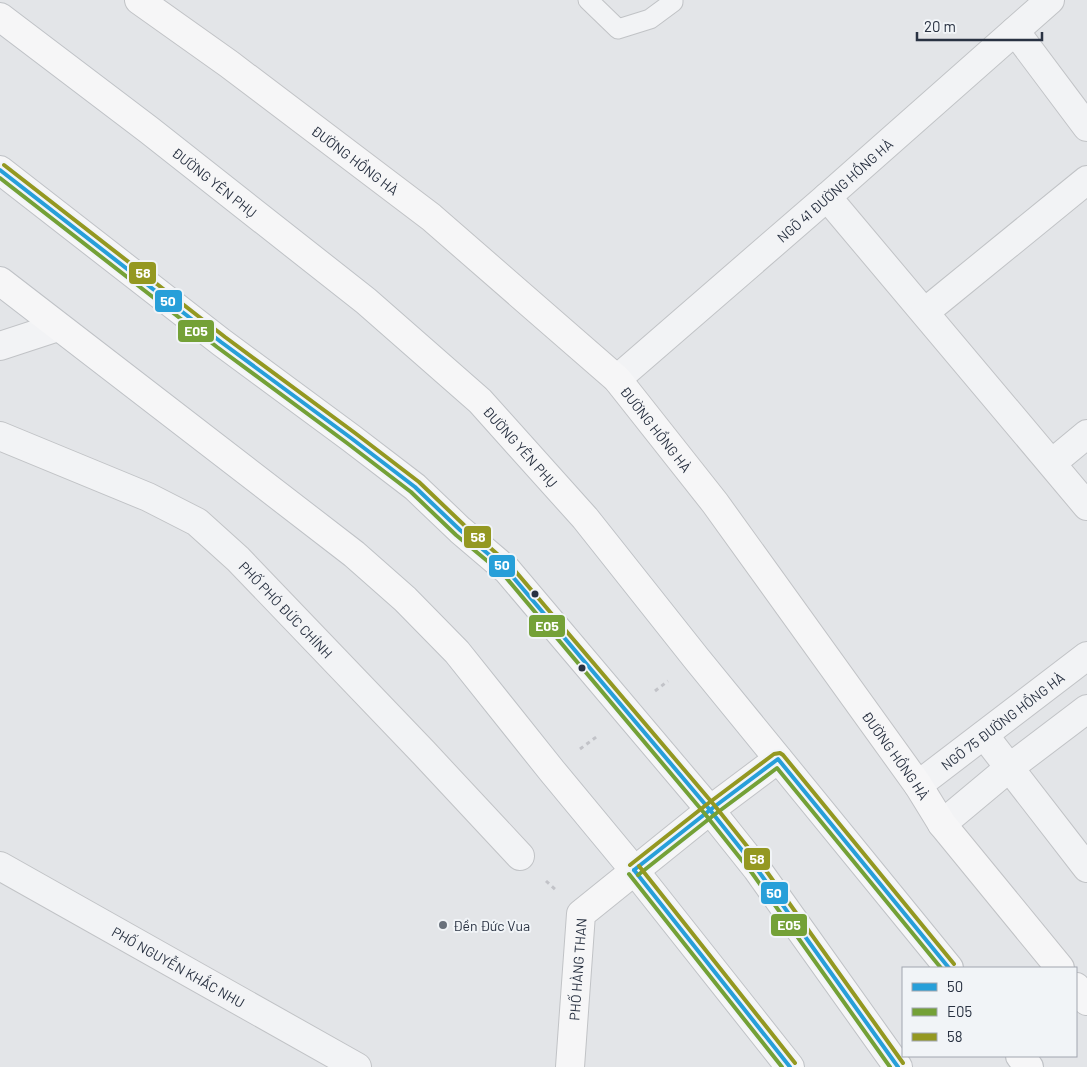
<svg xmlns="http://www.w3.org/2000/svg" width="1087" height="1067" font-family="Barlow,sans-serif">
<rect width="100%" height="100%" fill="#e3e5e8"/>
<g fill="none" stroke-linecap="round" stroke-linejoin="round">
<defs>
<polyline id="lane" points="588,0 618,29 650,19 673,2 673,0"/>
<g id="street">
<polyline points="1015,31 1087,127"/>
<polyline points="827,197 1087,506"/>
<polyline points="925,312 1087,180"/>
<polyline points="0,346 58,327"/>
<path id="s1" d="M617 379 827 197 1050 0"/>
<path id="s2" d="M0 436 148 497 197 522 238 559 423 752 520 856"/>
<polyline points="1052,463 1087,434"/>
<polyline points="984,735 1087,868"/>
<path id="s3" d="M918 785 1087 656"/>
<polyline points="942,824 1009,768 1087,709"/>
<path id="s4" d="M0 866 357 1067"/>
</g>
<g id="secondary">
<path id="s5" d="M139 0 229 64 431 217 617 379 715 503 918 785 942 824 1060 968"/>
<polyline points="1076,987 1087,1001"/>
<path id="s6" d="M570 1067 581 914 710 810 778 759"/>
</g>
<g id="primary">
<path id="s7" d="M0 17 149 130 366 301 480 401 585 518 696 658 949 968"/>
<polyline points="0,170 221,342 351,438 415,487 460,530 507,570 710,810 757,869 898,1067"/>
<polyline points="0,281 354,554 405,599 457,652 552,771 634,870 790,1067"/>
<polyline points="1020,1056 1029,1067"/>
</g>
</defs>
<use href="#lane" stroke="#c1c3c6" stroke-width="21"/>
<use href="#street" stroke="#c1c3c6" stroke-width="30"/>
<use href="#secondary" stroke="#c1c3c6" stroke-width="30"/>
<use href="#primary" stroke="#bfc2c6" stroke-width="30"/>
<g stroke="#c2c3c8" stroke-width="3" stroke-dasharray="4 4" stroke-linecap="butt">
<polyline points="655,691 668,681"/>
<polyline points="580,749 599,735"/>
<polyline points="546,881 556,890"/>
</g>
<use href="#lane" stroke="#f2f3f5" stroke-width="19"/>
<use href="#street" stroke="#f2f3f5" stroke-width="28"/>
<use href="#secondary" stroke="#f6f6f7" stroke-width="28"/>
<use href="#primary" stroke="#f6f6f7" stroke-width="28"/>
<defs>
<g id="bus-1">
<polyline points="0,170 221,342 351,438 415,487 460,530 507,570 710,810 757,869 898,1067"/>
<polyline points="634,870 710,810 778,759 949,968"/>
<polyline points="634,870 790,1067"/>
</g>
<g id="bus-2">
<polyline points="0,178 217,347 347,443 411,492 456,535 503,574 705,814 752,873 890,1067"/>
<polyline points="629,874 782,1067"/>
<polyline points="638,875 714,815 777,768 941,968"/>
</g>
<g id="bus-3">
<polyline points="4,165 225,337 355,433 419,482 464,525 511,566 715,806 762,865 903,1063"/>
<polyline points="630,865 706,805 774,754 780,753 783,755 954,964"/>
<polyline points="639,866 795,1063"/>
</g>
</defs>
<use href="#bus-1" stroke="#f1f4f7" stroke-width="8"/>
<use href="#bus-2" stroke="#f1f4f7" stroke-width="8"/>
<use href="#bus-3" stroke="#f1f4f7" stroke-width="8"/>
<use href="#bus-1" stroke="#279fd9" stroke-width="4"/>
<use href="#bus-2" stroke="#74a137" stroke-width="4"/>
<use href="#bus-3" stroke="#949821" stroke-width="4"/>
</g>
<g fill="#293242" stroke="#f1f4f7" stroke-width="2">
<circle cx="535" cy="594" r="4.5"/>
<circle cx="582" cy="668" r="4.5"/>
</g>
<circle fill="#6a717c" stroke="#f1f4f7" stroke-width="2" cx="443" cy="925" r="5"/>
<g text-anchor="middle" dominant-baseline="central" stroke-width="4" stroke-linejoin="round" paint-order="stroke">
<g font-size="14" fill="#293242" stroke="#f1f4f7">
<text stroke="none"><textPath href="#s5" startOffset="269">ĐƯỜNG HỒNG HÀ</textPath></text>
<text stroke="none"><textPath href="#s7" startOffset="271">ĐƯỜNG YÊN PHỤ</textPath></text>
<text stroke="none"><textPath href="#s1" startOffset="288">NGÕ 41 ĐƯỜNG HỒNG HÀ</textPath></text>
<text stroke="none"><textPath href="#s5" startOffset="674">ĐƯỜNG HỒNG HÀ</textPath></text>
<text stroke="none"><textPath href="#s7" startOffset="676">ĐƯỜNG YÊN PHỤ</textPath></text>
<text stroke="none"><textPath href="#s2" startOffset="340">PHỐ PHÓ ĐỨC CHÍNH</textPath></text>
<text stroke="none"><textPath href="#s3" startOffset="106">NGÕ 75 ĐƯỜNG HỒNG HÀ</textPath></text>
<text stroke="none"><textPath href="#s5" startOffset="1079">ĐƯỜNG HỒNG HÀ</textPath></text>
<text stroke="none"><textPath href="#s4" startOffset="205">PHỐ NGUYỄN KHẮC NHU</textPath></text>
<text stroke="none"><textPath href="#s6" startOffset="98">PHỐ HÀNG THAN</textPath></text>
</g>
<g font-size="14" fill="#293242" stroke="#f1f4f7" text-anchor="start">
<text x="453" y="925">Đền Đức Vua</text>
</g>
</g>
<g stroke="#f1f4f7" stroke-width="2">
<rect x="128" y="261" width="29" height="24" rx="5" fill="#949821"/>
<rect x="154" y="289" width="29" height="24" rx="5" fill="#279fd9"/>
<rect x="177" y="319" width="38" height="24" rx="5" fill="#74a137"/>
<rect x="463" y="525" width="29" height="24" rx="5" fill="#949821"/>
<rect x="488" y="554" width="28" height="24" rx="5" fill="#279fd9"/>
<rect x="528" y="614" width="38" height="24" rx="5" fill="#74a137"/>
<rect x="743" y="847" width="28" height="24" rx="5" fill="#949821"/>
<rect x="760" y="881" width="29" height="24" rx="5" fill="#279fd9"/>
<rect x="770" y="913" width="38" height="24" rx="5" fill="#74a137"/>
</g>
<g font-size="14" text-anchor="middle" font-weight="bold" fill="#fff">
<text x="143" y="278">58</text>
<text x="168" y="306">50</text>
<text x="196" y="336">E05</text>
<text x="478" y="542">58</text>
<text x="502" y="570">50</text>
<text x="547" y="631">E05</text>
<text x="757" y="864">58</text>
<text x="774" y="898">50</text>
<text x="789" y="930">E05</text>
</g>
<rect x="902" y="967" width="175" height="90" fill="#f1f4f7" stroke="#a1a6af"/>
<rect x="912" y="983" width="25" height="8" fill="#279fd9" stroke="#a1a6af"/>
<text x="947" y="992" font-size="15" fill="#293242">50</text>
<rect x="912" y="1008" width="25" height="8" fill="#74a137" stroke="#a1a6af"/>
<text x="947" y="1017" font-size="15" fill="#293242">E05</text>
<rect x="912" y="1033" width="25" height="8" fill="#949821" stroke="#a1a6af"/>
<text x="947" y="1042" font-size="15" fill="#293242">58</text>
<path d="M917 32v8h125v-8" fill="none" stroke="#293242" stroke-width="2.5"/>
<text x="924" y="32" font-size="15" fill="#293242" stroke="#f1f4f7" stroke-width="4" paint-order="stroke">20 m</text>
</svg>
